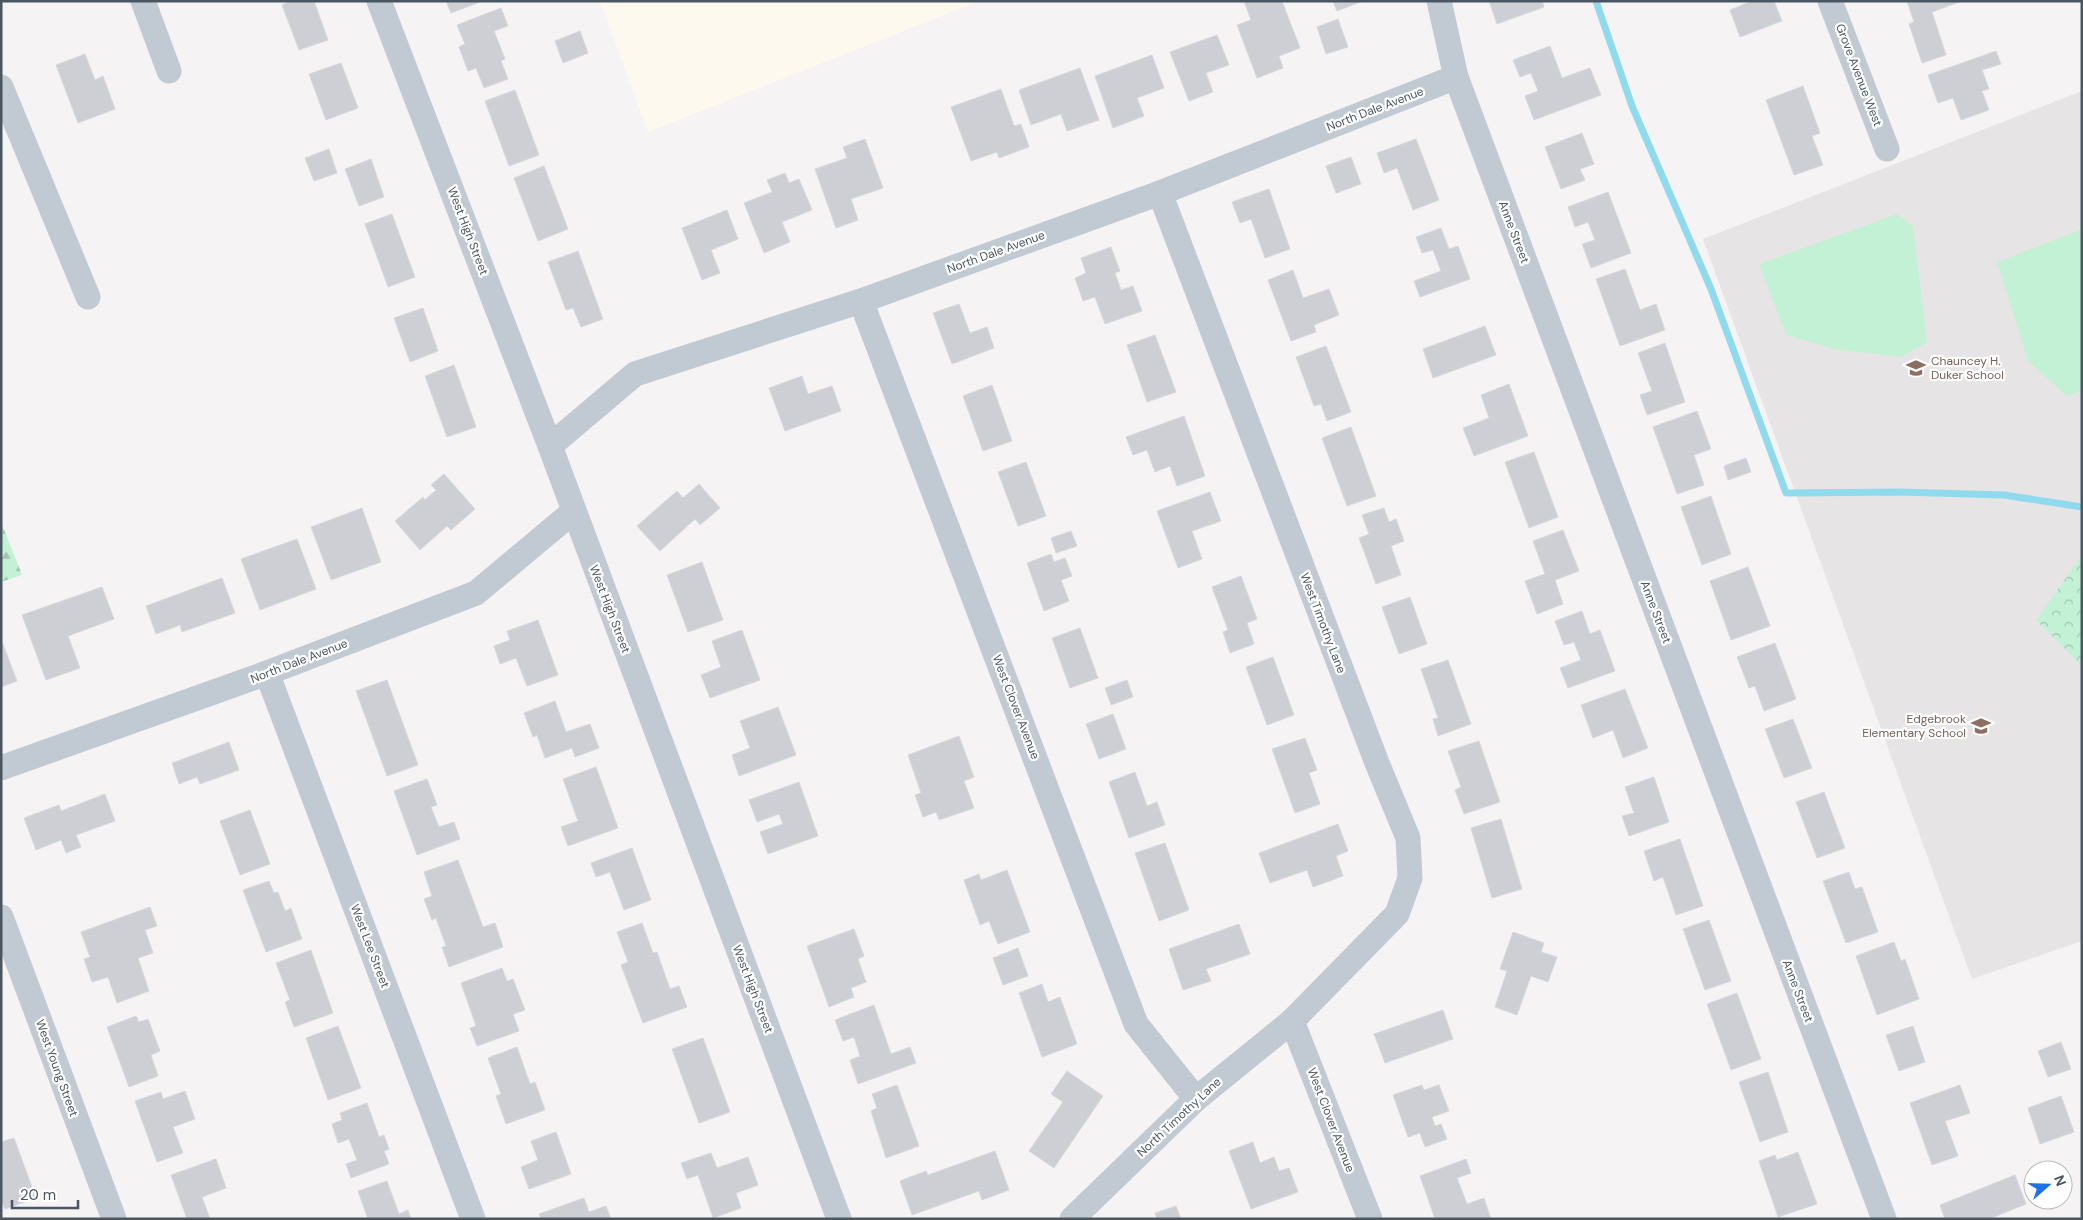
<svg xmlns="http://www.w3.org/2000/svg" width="2083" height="1220" font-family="'DM Sans',sans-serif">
<defs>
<pattern id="forest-firs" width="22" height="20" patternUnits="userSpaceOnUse" patternTransform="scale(1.25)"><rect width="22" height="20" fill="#c3f1d5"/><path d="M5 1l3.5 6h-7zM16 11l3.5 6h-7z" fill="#a0c6b0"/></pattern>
<pattern id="park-crowns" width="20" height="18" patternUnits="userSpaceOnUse" patternTransform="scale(1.25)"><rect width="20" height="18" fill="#c3f1d5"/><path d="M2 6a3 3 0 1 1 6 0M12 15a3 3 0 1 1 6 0" fill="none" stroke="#a0c6b0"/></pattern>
</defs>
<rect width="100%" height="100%" fill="#f5f3f3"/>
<polygon fill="#fdf9ef" points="600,1 979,1 648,132"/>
<polygon fill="#e6e4e5" points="2082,91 2082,941 1972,979 1703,239"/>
<polygon fill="url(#forest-firs)" points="1,522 22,575 1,582"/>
<polygon fill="url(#park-crowns)" points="2082,555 2082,666 2036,620"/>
<g fill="#c3f1d5">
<polygon points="1897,214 1913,226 1927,342 1901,357 1834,349 1786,335 1759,264"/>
<polygon points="2080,230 2082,231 2082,391 2067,396 2028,361 1997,262"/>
</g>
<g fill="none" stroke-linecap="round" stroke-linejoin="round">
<polyline stroke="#90daee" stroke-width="7" points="1596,1 1632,106 1711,289 1786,493 1900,492 2004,495 2082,507"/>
</g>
<g fill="#cdcfd5" stroke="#d7d9de">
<polygon points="291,1 314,1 328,40 299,50 282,5"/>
<polygon points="446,1 480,1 480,2 451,13"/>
<polygon points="1244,1 1282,1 1300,48 1279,56 1283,68 1257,78 1237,25 1251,20"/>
<polygon points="1333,1 1363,1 1337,11"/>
<polygon points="1489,1 1542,1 1544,7 1497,24"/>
<polygon points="1752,1 1774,1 1782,21 1740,37 1730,10"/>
<polygon points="1907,1 1962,1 1932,12 1946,55 1922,63 1909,24 1914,22"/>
<polygon points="501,8 508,26 494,31 505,59 501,61 508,79 484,88 476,68 468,71 459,47 465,44 457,25"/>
<polygon points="1338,19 1348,47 1326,54 1317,27"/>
<polygon points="580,31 588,53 563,63 555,41"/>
<polygon points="1217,35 1229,65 1206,73 1213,92 1189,101 1170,52"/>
<polygon points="1550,46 1562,78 1590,68 1601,95 1534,120 1525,96 1538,91 1531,73 1520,77 1513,60"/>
<polygon points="1996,51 2001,64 1982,70 1989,89 1982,91 1989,110 1961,120 1953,98 1938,103 1928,75"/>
<polygon points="85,54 95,80 103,76 115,109 78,123 56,65"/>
<polygon points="1152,55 1164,88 1137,98 1144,116 1113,128 1095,76"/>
<polygon points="341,63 358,108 326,120 309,74"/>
<polygon points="1080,68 1099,120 1067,131 1061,114 1031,125 1019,90"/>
<polygon points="1803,86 1820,133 1812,136 1823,165 1794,175 1766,100"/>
<polygon points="1001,89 1014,126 1021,124 1029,147 999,158 997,152 971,161 951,107"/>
<polygon points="515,90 539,155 509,166 485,101"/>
<polygon points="1582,133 1594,164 1580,169 1585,180 1561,189 1545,147"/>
<polygon points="865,139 883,188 851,199 858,220 836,228 815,169 847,158 843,147"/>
<polygon points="1416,139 1439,200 1413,210 1397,168 1384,173 1377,153"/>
<polygon points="329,149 337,173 314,181 305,158"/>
<polygon points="1351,157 1361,184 1336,193 1326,166"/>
<polygon points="371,159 384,197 359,206 345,169"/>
<polygon points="544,166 568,229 538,241 514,178"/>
<polygon points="785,173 789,183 799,179 812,210 782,222 790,242 764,253 744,203 772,192 767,180"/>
<polygon points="1269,189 1290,249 1265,258 1251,219 1240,223 1232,202"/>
<polygon points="1608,192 1631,253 1591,268 1582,244 1595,240 1588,222 1575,227 1568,207"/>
<polygon points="727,210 738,239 711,250 720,273 702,280 682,228"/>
<polygon points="392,214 415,277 388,287 365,224"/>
<polygon points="1441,228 1449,249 1458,246 1470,279 1420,297 1414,281 1441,271 1433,250 1422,253 1416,237"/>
<polygon points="1111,247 1120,271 1115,273 1121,290 1133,286 1142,311 1105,324 1095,297 1083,301 1075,278 1086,273 1081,258"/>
<polygon points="578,251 603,319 581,327 573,308 566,310 548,262"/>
<polygon points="1625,269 1640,310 1656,304 1665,330 1620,346 1596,279"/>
<polygon points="1293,270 1303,298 1329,289 1339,315 1314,325 1316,332 1291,341 1268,280"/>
<polygon points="959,304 970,333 987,327 994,348 952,364 933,313"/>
<polygon points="423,308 438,351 410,362 394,318"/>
<polygon points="1485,326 1496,355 1433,378 1423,349"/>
<polygon points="1155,335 1176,392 1147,402 1127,345"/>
<polygon points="1665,343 1685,402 1647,415 1640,395 1652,391 1638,353"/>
<polygon points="1326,346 1351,412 1327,421 1321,404 1314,406 1296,357"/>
<polygon points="454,365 476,427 447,437 425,376"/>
<polygon points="802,376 808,394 832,386 841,411 785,431 769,388"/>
<polygon points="1509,384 1528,436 1474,456 1463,428 1489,418 1481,395"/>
<polygon points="992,385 1012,441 983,451 963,396"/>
<polygon points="1697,411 1711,449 1694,455 1704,485 1677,494 1653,427"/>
<polygon points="1184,416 1205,476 1177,486 1170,466 1155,472 1147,450 1133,455 1126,437"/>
<polygon points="1351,427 1376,496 1347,506 1322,438"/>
<polygon points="1534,452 1558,517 1529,528 1505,462"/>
<polygon points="1746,458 1751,472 1728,480 1724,466"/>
<polygon points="1026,462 1046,516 1018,526 998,472"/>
<polygon points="444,474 475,509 451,530 447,526 420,550 395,521 423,497 425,500 436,490 431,485"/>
<polygon points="699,484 720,508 700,525 695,519 660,551 637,526 677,491 683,498"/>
<polygon points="1210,492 1221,521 1192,531 1202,559 1178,568 1157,511"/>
<polygon points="1711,496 1731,554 1702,565 1681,507"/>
<polygon points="362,508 381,562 331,580 311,527"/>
<polygon points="1384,508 1389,522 1396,519 1404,541 1391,546 1401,575 1376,584 1359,538 1369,534 1362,515"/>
<polygon points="1563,530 1579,571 1555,580 1563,604 1537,614 1525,581 1545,574 1533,541"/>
<polygon points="1071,531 1077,546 1056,553 1051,538"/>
<polygon points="297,539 316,589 260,610 241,559"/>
<polygon points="1051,554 1054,562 1065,558 1072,576 1061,580 1069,601 1044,611 1027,563"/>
<polygon points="702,562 723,620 688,632 667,575"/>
<polygon points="1748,567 1770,626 1731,640 1710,581"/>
<polygon points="1241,576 1257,619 1247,623 1254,644 1230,653 1223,632 1228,630 1212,587"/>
<polygon points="222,578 235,613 182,632 180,625 156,634 146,606"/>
<polygon points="102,587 114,619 68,636 80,668 46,680 22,615"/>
<polygon points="1410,597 1427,644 1399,654 1382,607"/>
<polygon points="1582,611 1590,634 1600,630 1615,671 1568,688 1560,668 1581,660 1574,642 1564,645 1555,621"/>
<polygon points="538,620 558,675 527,686 516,658 500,664 494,646 510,640 507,631"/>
<polygon points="1080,628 1098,678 1070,688 1052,638"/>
<polygon points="742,630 760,680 710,698 701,675 721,667 712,641"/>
<polygon points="1,639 17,681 1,687"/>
<polygon points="1775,643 1796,699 1764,711 1755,686 1749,688 1737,657"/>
<polygon points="1273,657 1294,715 1267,725 1246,667"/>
<polygon points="1448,660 1471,724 1438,736 1433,719 1438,718 1421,669"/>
<polygon points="387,680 418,765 387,776 356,691"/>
<polygon points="1127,680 1133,697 1111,705 1105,688"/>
<polygon points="1625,689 1648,748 1623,758 1613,730 1593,738 1581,705"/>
<polygon points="555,701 566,732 590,724 599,748 575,757 572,748 545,758 537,735 533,737 524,713"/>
<polygon points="778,707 796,755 739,776 732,755 750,748 740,721"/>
<polygon points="1113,714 1126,749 1099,759 1086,724"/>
<polygon points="1793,719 1812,768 1784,778 1765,729"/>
<polygon points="959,736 974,777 964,781 974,808 939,820 936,812 923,817 915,795 921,793 908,755"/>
<polygon points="1305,738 1317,770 1309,773 1320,804 1295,813 1272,749"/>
<polygon points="1479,741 1500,802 1464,814 1455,790 1461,787 1448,751"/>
<polygon points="229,742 239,770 200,784 197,777 179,784 172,763"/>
<polygon points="596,767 618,828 568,846 561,827 578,821 563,779"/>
<polygon points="1135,772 1147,806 1157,802 1165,825 1129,838 1109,782"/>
<polygon points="1654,777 1669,822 1629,836 1622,816 1634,813 1625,787"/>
<polygon points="427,779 437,805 431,807 439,827 454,822 460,839 417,855 394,791"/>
<polygon points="799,782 818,836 768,854 760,832 783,824 779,814 757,822 749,800"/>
<polygon points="1824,792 1845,848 1817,858 1796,802"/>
<polygon points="105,794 115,821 76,835 81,847 66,853 61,840 36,850 24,818 59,805 61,811"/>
<polygon points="250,810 270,864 240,875 220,821"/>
<polygon points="1501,819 1522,889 1492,898 1471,828"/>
<polygon points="1338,824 1348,851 1336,856 1343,876 1313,887 1307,870 1270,883 1259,853"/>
<polygon points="1680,839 1703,906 1676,915 1663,877 1654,881 1644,851"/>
<polygon points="1165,843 1189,910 1159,921 1135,853"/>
<polygon points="632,848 651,900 624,910 610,872 596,877 591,863"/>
<polygon points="458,860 483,927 495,923 503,947 449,967 442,947 446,946 436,918 432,920 424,899 432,896 424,872"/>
<polygon points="1007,870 1030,932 998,944 989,921 980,925 964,880 979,874 981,880"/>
<polygon points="1849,872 1855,889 1862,887 1878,932 1846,943 1823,881"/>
<polygon points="269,881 274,893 278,892 285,911 291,908 302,939 266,952 243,890"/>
<polygon points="150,907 157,926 145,930 153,953 138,958 149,991 117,1003 108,977 92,982 84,959 90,957 81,932"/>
<polygon points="1709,920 1731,981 1705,990 1683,929"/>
<polygon points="642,923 653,953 657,952 670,989 679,986 687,1007 643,1023 621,965 628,962 617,932"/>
<polygon points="1239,924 1250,954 1206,969 1211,981 1183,990 1169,949"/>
<polygon points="854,929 864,956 858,959 866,982 851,988 854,997 829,1007 807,946"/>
<polygon points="1513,932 1544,943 1541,952 1557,957 1548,982 1531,976 1517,1015 1495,1007 1507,971 1500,969"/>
<polygon points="1894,942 1901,961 1905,959 1919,999 1877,1015 1856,956"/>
<polygon points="1018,948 1028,976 1003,985 993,958"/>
<polygon points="311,950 333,1013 294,1027 285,1002 290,1000 276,963"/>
<polygon points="502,968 507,981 513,979 525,1010 513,1014 519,1031 477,1046 470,1028 476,1026 461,983"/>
<polygon points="1042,984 1048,1002 1060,997 1077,1044 1042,1057 1019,993"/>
<polygon points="1737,993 1761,1059 1731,1070 1707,1004"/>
<polygon points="874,1005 891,1054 910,1047 916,1063 858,1084 850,1060 860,1056 854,1037 843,1041 835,1020"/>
<polygon points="1443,1010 1453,1039 1385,1063 1374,1034"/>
<polygon points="136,1016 139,1022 148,1019 160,1051 151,1055 158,1076 129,1087 107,1027"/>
<polygon points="338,1026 361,1088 328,1100 306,1038"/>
<polygon points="1913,1026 1925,1062 1899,1071 1886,1035"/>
<polygon points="703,1038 730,1112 699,1123 672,1049"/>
<polygon points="2061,1042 2071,1069 2048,1077 2038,1051"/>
<polygon points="517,1047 530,1084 535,1082 545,1110 506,1124 496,1096 501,1094 488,1058"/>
<polygon points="1067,1071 1103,1096 1054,1168 1029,1151 1063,1102 1051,1094"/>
<polygon points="1768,1072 1788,1132 1760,1142 1739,1082"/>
<polygon points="897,1085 919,1146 886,1158 871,1111 877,1108 872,1094"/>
<polygon points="1422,1085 1424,1090 1439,1085 1449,1111 1432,1117 1435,1126 1441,1124 1447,1139 1425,1147 1420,1133 1408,1137 1393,1095"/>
<polygon points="1960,1085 1970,1113 1945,1121 1958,1156 1932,1165 1910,1103"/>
<polygon points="185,1091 195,1119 173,1127 183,1153 157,1162 135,1101 161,1092 163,1099"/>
<polygon points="2061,1096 2074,1132 2040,1144 2028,1108"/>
<polygon points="367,1103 379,1137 384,1135 389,1149 384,1151 389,1164 351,1178 346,1164 357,1160 349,1139 338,1143 332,1124 342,1120 340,1113"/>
<polygon points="556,1132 571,1174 529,1189 521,1167 538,1160 531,1141"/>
<polygon points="14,1138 36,1198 5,1209 1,1200 1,1142"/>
<polygon points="1253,1142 1260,1163 1274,1157 1279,1171 1289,1168 1298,1192 1251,1209 1229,1151"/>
<polygon points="995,1151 1009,1190 982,1200 979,1191 912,1215 900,1181 926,1171 928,1175"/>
<polygon points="1798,1152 1817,1204 1778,1217 1759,1161 1775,1155 1777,1160"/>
<polygon points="711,1153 717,1168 748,1157 758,1185 736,1193 741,1208 713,1218 698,1175 687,1179 681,1163"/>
<polygon points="216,1159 226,1188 202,1197 210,1219 187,1219 171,1175"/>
<polygon points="1466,1159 1471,1173 1457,1178 1467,1204 1484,1198 1491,1219 1435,1219 1420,1176"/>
<polygon points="2015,1175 2026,1204 1989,1219 1945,1219 1940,1205"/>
<polygon points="387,1181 399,1214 408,1210 411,1219 368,1219 358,1191"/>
<polygon points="584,1198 589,1212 606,1206 611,1219 541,1219 539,1214"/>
<polygon points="1176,1206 1181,1219 1157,1219 1155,1213"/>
</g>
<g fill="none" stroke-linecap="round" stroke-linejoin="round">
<g stroke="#c1cad2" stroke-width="25">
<polyline points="143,1 169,71"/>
<polyline points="379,1 550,446 839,1219"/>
<polyline points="1439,1 1456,77 1884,1219"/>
<polyline points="1830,1 1887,149"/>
<polyline points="1,87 88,297"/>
<polyline points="861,301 1136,1024 1196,1099"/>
<polyline points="550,446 635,374 861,301 1160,193 1456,77"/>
<polyline points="267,673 473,1219"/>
<polyline points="1,768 267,673 476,593 574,511"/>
<polyline points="1,917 114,1219"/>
<polyline points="1292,1021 1370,1219"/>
<polyline points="1072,1219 1196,1099 1292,1021 1397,914 1410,878 1408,838 1377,763 1160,193"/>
</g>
</g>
<defs>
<symbol id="school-bare" viewBox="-9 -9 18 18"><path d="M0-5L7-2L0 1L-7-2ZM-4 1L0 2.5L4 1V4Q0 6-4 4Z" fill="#8d6e63" stroke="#fff" stroke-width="2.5" paint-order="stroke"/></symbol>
</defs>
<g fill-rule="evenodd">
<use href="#school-bare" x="1902" y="354" width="28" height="28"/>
<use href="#school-bare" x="1967" y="712" width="28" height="28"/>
</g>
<g text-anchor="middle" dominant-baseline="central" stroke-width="4.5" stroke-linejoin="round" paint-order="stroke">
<g font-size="12" fill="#4a5661" stroke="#fff">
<text transform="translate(1859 75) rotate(69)">Grove Avenue West</text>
<text transform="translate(1375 109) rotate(-21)">North Dale Avenue</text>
<text transform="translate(468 231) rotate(69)">West High Street</text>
<text transform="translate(1514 232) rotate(69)">Anne Street</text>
<text transform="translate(996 252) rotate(-20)">North Dale Avenue</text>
<text transform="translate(610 609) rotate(69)">West High Street</text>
<text transform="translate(1656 612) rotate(69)">Anne Street</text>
<text transform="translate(1323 623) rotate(69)">West Timothy Lane</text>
<text transform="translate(299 661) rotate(-21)">North Dale Avenue</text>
<text transform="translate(1016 707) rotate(69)">West Clover Avenue</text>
<text transform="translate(370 946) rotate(69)">West Lee Street</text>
<text transform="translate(753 989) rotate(69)">West High Street</text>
<text transform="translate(1798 991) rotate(69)">Anne Street</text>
<text transform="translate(57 1068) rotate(70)">West Young Street</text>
<text transform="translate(1179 1117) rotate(-43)">North Timothy Lane</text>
<text transform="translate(1331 1120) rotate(69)">West Clover Avenue</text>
</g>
<g font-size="12" fill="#785e54" stroke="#fff" text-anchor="start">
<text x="1931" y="361">Chauncey H.<tspan x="1931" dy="14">Duker School</tspan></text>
<text x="1966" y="719" text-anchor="end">Edgebrook<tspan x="1966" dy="14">Elementary School</tspan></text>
</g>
</g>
<rect width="2083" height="1220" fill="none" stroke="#4a5661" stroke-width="5"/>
<g transform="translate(2048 1185) rotate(70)"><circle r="24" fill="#ffffff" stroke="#b7bbc0"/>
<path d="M0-4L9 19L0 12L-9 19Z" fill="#1a73e8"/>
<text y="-8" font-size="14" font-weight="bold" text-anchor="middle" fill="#4a5661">N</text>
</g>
<path d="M12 1200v8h66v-8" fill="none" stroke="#4a5661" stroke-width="2.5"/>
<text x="20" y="1200" font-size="15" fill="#4a5661" stroke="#ffffff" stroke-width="4" paint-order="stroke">20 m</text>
</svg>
